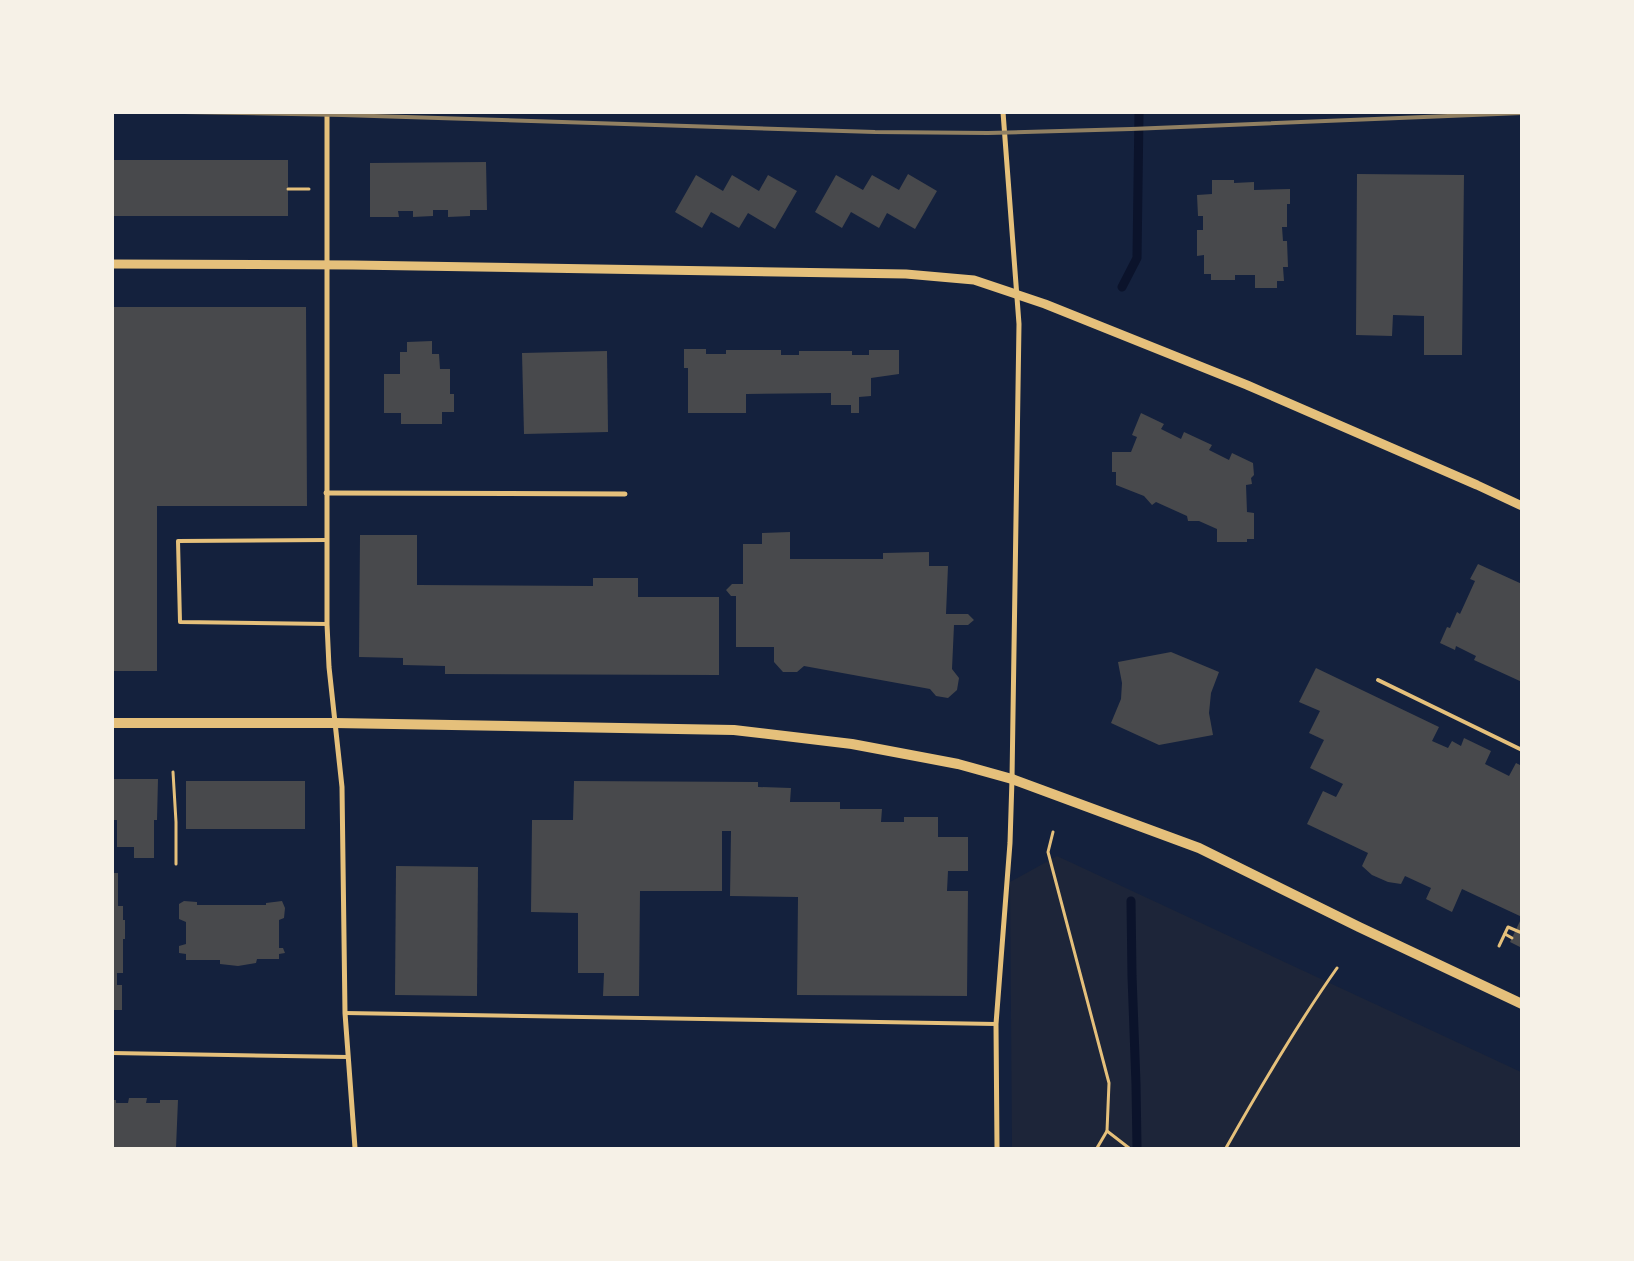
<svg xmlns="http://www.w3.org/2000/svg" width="1634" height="1261" font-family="Cabin,sans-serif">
<rect width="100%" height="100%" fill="#14213d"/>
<polygon fill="#1d2539" points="1057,856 1521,1072 1521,1148 1012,1148 1010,882"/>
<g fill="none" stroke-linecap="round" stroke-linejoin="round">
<g stroke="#0b132b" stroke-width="9">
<polyline points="1122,287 1137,258 1139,112"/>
<polyline points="1131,901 1132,976 1136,1084 1137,1148"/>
</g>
</g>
<g fill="#48494c">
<rect x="113" y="160" width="175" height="56"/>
<polygon points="486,162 487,210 470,210 470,216 448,217 448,210 433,210 433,216 413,217 413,211 398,211 399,217 370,217 370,163"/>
<polygon points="908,174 937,191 915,229 887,213 879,228 851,212 842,228 815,212 836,175 863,190 872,175 899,190"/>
<polygon points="1357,174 1464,175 1462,355 1424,355 1424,316 1393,315 1392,336 1356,335"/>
<polygon points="696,175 723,191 732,175 759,191 768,175 797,191 775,229 748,213 739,228 711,212 702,228 675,212"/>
<polygon points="1212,180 1234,180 1234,183 1254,182 1254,190 1290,189 1290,204 1287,204 1287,227 1282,227 1283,241 1287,241 1288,267 1283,267 1284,281 1277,281 1277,288 1255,288 1255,275 1235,275 1235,280 1211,280 1211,274 1204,274 1204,255 1197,256 1197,230 1203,230 1203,216 1198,216 1197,195 1212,194"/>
<polygon points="112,307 306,307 307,506 157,506 157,671 112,671"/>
<polygon points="432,341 432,354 439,354 440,369 450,369 450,394 454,394 454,412 442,412 442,424 401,424 401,413 384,413 384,374 400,374 400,352 407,352 407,342"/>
<polygon points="684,349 706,349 706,354 726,354 726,350 781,350 781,355 799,355 799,351 852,351 852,355 869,355 869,350 899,350 899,374 871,378 871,396 859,397 859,413 851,413 851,405 831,405 831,393 746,394 746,413 688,413 688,368 684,368"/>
<polygon points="607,351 608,432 524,434 522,353"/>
<polygon points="1141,413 1164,424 1161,429 1181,439 1184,432 1212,445 1209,450 1229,460 1232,453 1253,463 1254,475 1251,478 1252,484 1246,485 1247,512 1254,513 1254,539 1247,539 1247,542 1217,542 1217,529 1199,521 1188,521 1187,516 1156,502 1152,505 1144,496 1116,485 1116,472 1112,472 1112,452 1131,452 1137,437 1132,435"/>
<polygon points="790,532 790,559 883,559 883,553 929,552 929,566 948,566 946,614 968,614 974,620 968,625 954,625 952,669 959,678 957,690 948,698 936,696 930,689 804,666 797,672 783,672 774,662 774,647 736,647 736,596 731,596 726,590 732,584 743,584 743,544 762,544 762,533"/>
<polygon points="360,535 417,535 417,585 593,586 593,578 638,578 638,597 719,597 719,675 445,674 445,666 403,665 403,658 359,657"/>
<polygon points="1478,564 1522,584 1522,682 1474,660 1476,656 1456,646 1455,650 1440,643 1447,627 1450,628 1457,612 1460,614 1475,581 1470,579"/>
<polygon points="1171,652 1219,672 1211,693 1209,713 1213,735 1159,745 1111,723 1121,699 1122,683 1118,662"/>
<polygon points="1316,668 1439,727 1432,741 1448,748 1452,741 1461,746 1464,738 1491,751 1485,764 1509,776 1516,763 1522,766 1522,917 1462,889 1452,912 1426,899 1431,888 1405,876 1401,884 1388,882 1372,875 1362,866 1368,853 1307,824 1323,791 1336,797 1343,784 1310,768 1324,740 1309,733 1320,711 1299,702"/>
<polygon points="113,779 158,779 157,820 154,820 154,858 134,858 134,847 117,847 117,820 113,820"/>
<rect x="186" y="781" width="119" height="48"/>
<polygon points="574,781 758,782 758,787 791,788 790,802 840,802 840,809 882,809 881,822 904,822 904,817 938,817 938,837 968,837 968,871 948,871 947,891 968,891 967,996 797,995 798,897 730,896 731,831 722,831 722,891 640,891 639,996 603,996 604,973 578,973 578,913 531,912 532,820 573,820"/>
<polygon points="396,866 478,867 477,996 395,995"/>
<polygon points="112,873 118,873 118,906 123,906 123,920 125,920 125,939 123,939 123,973 117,973 117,985 122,985 122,1010 112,1010"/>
<polygon points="184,901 197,902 197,905 266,905 266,903 282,901 285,908 284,918 279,920 279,948 283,948 285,953 279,954 279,959 257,959 256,963 238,966 220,964 220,960 186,960 186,954 179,953 179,946 186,944 186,922 179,919 179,904"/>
<polygon points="1522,917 1522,948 1510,942"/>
<polygon points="129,1098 147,1098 146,1103 160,1103 160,1100 178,1100 176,1148 112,1148 112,1100 116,1100 116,1103 128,1103"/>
</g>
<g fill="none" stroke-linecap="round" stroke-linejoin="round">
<g stroke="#e5c07b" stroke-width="3">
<polyline points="288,189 309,189"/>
<polyline points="173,772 176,822 176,864"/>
<polyline points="1053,832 1048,852 1109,1083 1107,1131 1129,1148"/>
<polyline points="1505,934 1512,938"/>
<polyline points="1499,946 1508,927 1522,933"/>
<polyline points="1097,1148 1107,1131"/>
<path d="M1226 1148C1261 1086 1296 1026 1337 968"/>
</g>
<g stroke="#e5c07b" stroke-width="4">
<polyline points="326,540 178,541 180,622 327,624"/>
<polyline points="1378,680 1522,750"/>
<polyline points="345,1013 996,1024"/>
<polyline points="112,1053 348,1057"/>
</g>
<g stroke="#e5c07b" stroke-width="5">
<polyline points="327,112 327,624 329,667 342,787 345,1013 355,1148"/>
<polyline points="326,493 625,494"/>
<polyline points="997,1148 996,1024 1010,843 1012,779 1019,324 1003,112"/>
</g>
<polyline stroke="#e5c07b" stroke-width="9" points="112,264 353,265 906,274 974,280 1045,304 1247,385 1477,485 1522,506"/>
<polyline stroke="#e5c07b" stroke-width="10" points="112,723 335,723 734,730 852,744 958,764 1012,779 1199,848 1359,927 1522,1004"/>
<polyline stroke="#918062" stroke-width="4" points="184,112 342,115 875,132 988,133 1131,129 1522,113"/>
</g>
<rect width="1634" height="1261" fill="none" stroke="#f6f1e7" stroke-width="228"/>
</svg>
